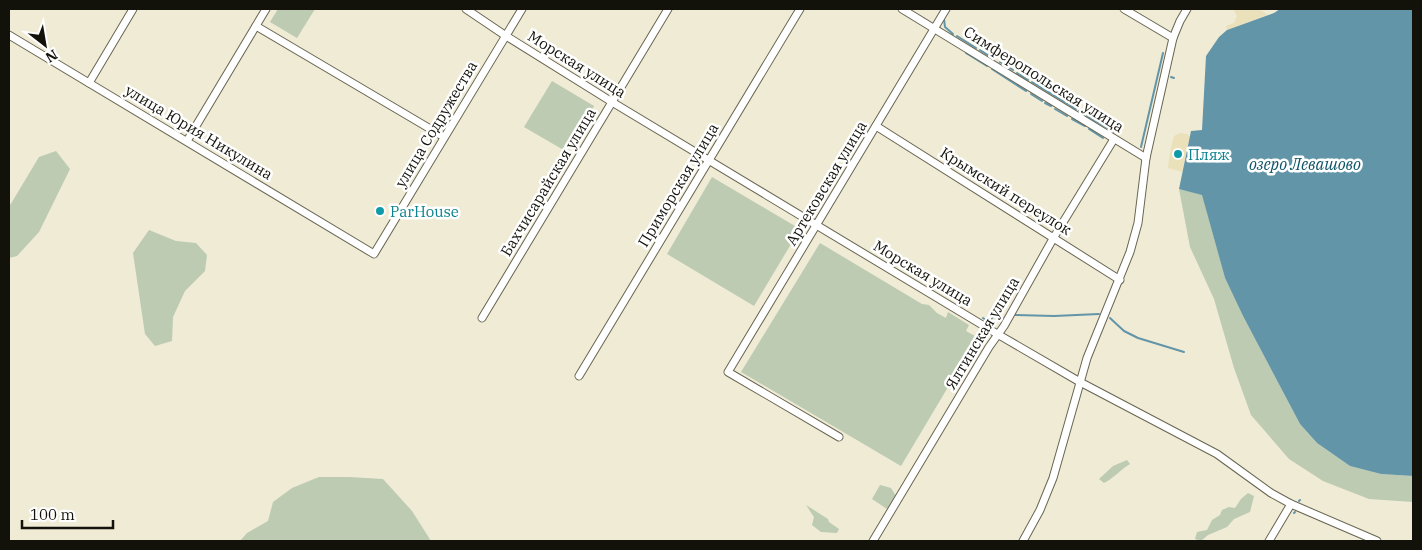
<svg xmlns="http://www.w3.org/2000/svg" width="1422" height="550" font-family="'IBM Plex Serif',serif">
<rect width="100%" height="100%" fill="#efebd5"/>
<g fill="#bccbb2">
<polygon points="278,9 315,9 297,38 270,22"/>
<polygon points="552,81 594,106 567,152 524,127"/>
<polygon points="56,151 70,169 39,232 17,256 9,258 9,207 39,157"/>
<polygon points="712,177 800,229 754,306 667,254"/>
<polygon points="1179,189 1202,194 1225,278 1243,316 1300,424 1317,443 1350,466 1381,474 1413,476 1413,502 1369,499 1323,481 1289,459 1251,415 1234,368 1214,299 1190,247"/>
<polygon points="149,230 176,241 196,243 207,255 205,271 185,291 173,317 172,341 155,346 145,334 133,253"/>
<polygon points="820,243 922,304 929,305 937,313 946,318 948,312 969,325 966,331 977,337 960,367 966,372 963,374 957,372 901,466 741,372"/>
<path d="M1127 460 1130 464C1120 470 1114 478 1104 483L1099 479 1113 466Z"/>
<polygon points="319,477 349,477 383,479 412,511 431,541 240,541 247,533 268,521 273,502 292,488"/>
<polygon points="880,485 891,488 896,496 887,509 872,499"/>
<polygon points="1248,493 1254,496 1250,512 1234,519 1227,527 1208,535 1201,541 1195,539 1197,532 1207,530 1212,520 1220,515 1222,510 1229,507 1235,508 1241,499"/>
<polygon points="806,505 828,519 829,522 839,529 837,533 821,532 812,525 814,517"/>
</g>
<g fill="#eae1bb">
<path d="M1233 9C1244 9 1260 6 1267 15L1227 30 1226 26 1234 23 1237 16Z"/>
<path d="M1180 133 1187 134 1190 136 1182 172 1168 168C1169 157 1171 147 1174 136Z"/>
</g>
<polygon fill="#6395a9" points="1280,9 1413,9 1413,476 1381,474 1350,466 1317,443 1300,424 1243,316 1225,278 1202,195 1179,189 1191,131 1202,130 1206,56 1219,37 1227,30 1274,13"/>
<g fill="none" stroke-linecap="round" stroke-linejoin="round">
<g stroke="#6395a9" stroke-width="2">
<polyline points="944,19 945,27 953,34"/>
<polyline points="957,36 976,48"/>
<polyline points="980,50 994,59"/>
<polyline points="966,53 987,66"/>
<polyline points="1000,62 1013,70"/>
<polyline points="992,69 1026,91"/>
<polyline points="1017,73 1028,80"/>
<polyline points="1171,77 1174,78"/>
<polyline points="1032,82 1076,109"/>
<polyline points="1031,94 1042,101"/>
<polyline points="1045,103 1051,106"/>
<polyline points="1055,109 1067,116"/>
<polyline points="1079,111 1081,113"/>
<polyline points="1087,116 1114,132"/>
<polyline points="1072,119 1085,126"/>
<polyline points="1089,129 1103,138"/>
<polyline points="1141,147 1163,53"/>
<polyline points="1013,315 1054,316 1099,314"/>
<polyline points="983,318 986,320 991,319 996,314 1004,319 1005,318"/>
<polyline points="1110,318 1124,331 1138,338 1184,352"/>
<polyline points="1299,501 1300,500"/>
<polyline points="1294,513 1295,512"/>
</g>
<defs>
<g id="street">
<polyline points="466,9 506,36 612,102 999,335 1080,382 1217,454 1271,493 1291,504 1377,541"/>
<polyline points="902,9 1146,158"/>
<polyline points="1124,9 1173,38"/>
<polyline points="256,26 444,137"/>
<polyline points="9,35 374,254 522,9"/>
<polyline points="89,83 133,9"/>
<polyline points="876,126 1120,280"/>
<polyline points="187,141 266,9"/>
<polyline points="482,318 668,9"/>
<polyline points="579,376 800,9"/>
<polyline points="839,437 728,372 946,9"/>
<polyline points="873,541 989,347 1004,326 1054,237 1114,139"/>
<polyline points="1023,541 1040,510 1053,478 1087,358 1130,252 1138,223 1146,158 1173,38 1180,21 1187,9"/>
<polyline points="1269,541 1291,504"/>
</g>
</defs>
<use href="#street" stroke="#686552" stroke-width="9"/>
<use href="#street" stroke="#fff" stroke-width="7"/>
</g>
<g fill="#0f9aa8" stroke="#fff" stroke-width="2">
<circle cx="1178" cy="154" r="5"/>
<circle cx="380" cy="211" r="5"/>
</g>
<g text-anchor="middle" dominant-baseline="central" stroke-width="5" stroke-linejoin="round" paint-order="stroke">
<g font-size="15" fill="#13120a" stroke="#fff">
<text transform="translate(577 64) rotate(32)">Морская улица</text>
<text transform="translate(1044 79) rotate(32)">Симферопольская улица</text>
<text transform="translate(436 124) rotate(-59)">улица Содружества</text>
<text transform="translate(199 132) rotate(31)">улица Юрия Никулина</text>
<text transform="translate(548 182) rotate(-59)">Бахчисарайская улица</text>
<text transform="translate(826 183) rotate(-59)">Артековская улица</text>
<text transform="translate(678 185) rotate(-59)">Приморская улица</text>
<text transform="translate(1006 191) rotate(32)">Крымский переулок</text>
<text transform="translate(923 273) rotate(31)">Морская улица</text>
<text transform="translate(982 333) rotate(-59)">Ялтинская улица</text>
</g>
<g font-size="15" fill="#0d838f" stroke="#fff" text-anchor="start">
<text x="1188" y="154">Пляж</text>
<text x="390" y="211">ParHouse</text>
</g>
<g font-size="16" font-style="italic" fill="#0b5267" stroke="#fff">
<text x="1305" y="164">озеро Левашово</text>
</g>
</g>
<rect width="1422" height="550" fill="none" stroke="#13120a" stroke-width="20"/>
<g transform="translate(45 45) rotate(149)" stroke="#ffffff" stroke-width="4" paint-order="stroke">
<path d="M0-4L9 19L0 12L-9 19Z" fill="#13120a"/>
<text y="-8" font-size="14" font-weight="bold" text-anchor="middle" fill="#13120a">N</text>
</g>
<path d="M22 520v8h91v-8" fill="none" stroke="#13120a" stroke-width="2.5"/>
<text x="30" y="520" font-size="15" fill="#13120a" stroke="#ffffff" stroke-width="4" paint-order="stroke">100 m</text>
</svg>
